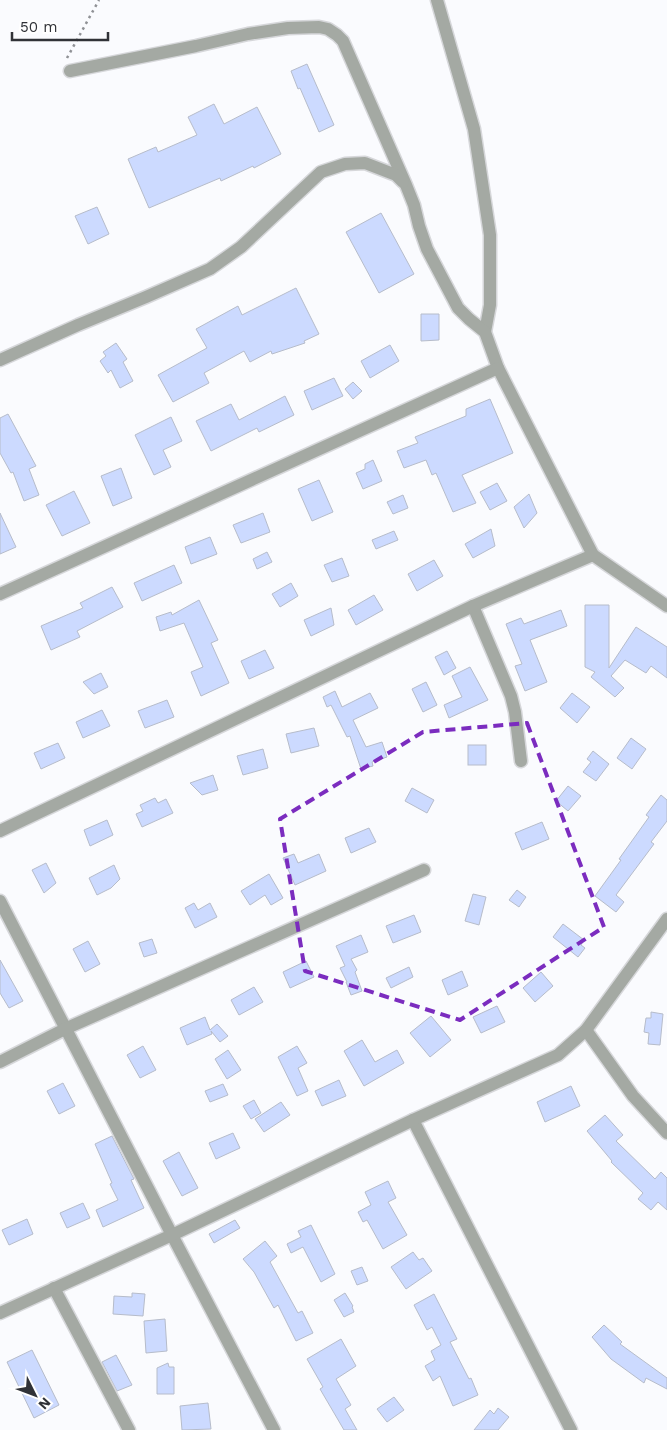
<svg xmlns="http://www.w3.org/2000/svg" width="667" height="1430" font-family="'Work Sans',sans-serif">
<rect width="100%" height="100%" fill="#fafbfe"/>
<g fill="#ccdaff" stroke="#b6bcca">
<polygon points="307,64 334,125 319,132 300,88 298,89 291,71"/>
<polygon points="214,104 224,124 257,107 281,154 254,168 253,166 221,181 220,178 149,208 128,159 156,147 158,152 197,135 188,117"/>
<polygon points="97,207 109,234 88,244 75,216"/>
<polygon points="381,213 414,274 379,293 346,232"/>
<polygon points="296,288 319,334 304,341 305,343 272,354 271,351 250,362 244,351 204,373 209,383 173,402 158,375 207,348 196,329 238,306 242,315"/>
<polygon points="421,314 439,314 439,340 421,341"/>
<polygon points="116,343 127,359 123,362 133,381 120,388 111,370 108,373 100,361 106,356 103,352"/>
<polygon points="390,345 399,361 370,378 361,361"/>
<polygon points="334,378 343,396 312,410 304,391"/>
<polygon points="353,382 362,391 353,399 345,389"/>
<polygon points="285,396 294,415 259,432 257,428 211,451 196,421 231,404 239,420"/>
<polygon points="490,399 513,453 462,475 476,503 453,512 436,473 432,475 426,460 404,468 397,451 418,443 415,437 466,416 466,409"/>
<polygon points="8,414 36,466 29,469 39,495 24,501 13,472 11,473 0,453 0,418"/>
<polygon points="171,417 182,441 163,450 171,467 154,475 135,435"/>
<polygon points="373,460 382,481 363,489 356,473 365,469 365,464"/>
<polygon points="121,468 132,498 113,506 101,476"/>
<polygon points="319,480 333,512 312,521 298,489"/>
<polygon points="497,483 507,501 490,510 480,492"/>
<polygon points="74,491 90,523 62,536 46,505"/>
<polygon points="529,494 537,513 524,528 514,507"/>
<polygon points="403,495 408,508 393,514 387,502"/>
<polygon points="0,513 16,547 0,554"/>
<polygon points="263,513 270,532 241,543 233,525"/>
<polygon points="491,529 495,546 473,558 465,544"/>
<polygon points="394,531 398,540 376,549 372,540"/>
<polygon points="210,537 217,554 191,564 185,547"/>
<polygon points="267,552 272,562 257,569 253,559"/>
<polygon points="342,558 349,576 332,582 324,565"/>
<polygon points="434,560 443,576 417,591 408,574"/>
<polygon points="174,565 182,583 142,601 134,583"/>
<polygon points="291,583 298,596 280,607 272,594"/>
<polygon points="112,587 123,607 77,631 80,637 51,650 41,626 83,608 80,603"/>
<polygon points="374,595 383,610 356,625 348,610"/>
<polygon points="199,600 218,640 211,643 229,683 201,696 191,672 203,667 184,623 160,631 156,617 171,612 172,615"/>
<polygon points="585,605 609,605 609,668 636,627 667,647 667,678 651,666 646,673 625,660 611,676 624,688 615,697 591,677 595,672 585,667"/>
<polygon points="331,608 334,625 311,636 304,620"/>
<polygon points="561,610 567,626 530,640 547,682 525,691 515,666 522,664 506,624 521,618 524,624"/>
<polygon points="265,650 274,668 249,679 241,661"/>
<polygon points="447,651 456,668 444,675 435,657"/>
<polygon points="470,667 488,700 449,718 444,705 462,697 452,676"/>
<polygon points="101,673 108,687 94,694 83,682"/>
<polygon points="426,682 437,705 423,712 412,689"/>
<polygon points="335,691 342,707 370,693 378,708 353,720 366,747 382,742 387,757 372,762 373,766 361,769 350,736 347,737 331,705 327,707 323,697"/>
<polygon points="572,693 590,707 577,723 560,708"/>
<polygon points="167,700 174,717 145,728 138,711"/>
<polygon points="102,710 110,726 83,738 76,722"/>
<polygon points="314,728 319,746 291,753 286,734"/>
<polygon points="631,738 646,749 632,769 617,758"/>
<polygon points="58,743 65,758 41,769 34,753"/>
<rect x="468" y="745" width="18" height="20"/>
<polygon points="263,749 268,768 243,775 237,756"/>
<polygon points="593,751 609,764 596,781 583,772 591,762 587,759"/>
<polygon points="213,775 218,790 202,795 190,783"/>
<polygon points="568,786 581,796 568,811 556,801"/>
<polygon points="412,788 434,800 427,813 405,801"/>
<polygon points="661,795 667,800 667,821 651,842 654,844 616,895 624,902 616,912 595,896 621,860 619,859 649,817 646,815"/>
<polygon points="155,798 158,803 166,799 173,813 142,827 136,814 143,811 140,805"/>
<polygon points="107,820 113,835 90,846 84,830"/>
<polygon points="542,822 549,839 522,850 515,833"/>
<polygon points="369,828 376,842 351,853 345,838"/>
<polygon points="294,854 298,863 319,854 326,871 295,885 283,858"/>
<polygon points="46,863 56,883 44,893 32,870"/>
<polygon points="114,865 120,879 111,888 97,895 89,878"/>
<polygon points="269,874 283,898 271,905 265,895 250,905 241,891"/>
<polygon points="517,890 526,897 519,907 509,900"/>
<polygon points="473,894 486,897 479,925 465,921"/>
<polygon points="194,903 198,910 210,903 217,917 195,928 185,908"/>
<polygon points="414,915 421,932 393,943 386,926"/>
<polygon points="563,924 584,940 581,945 585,948 578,957 553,937"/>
<polygon points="361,935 368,952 351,959 357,970 355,972 362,991 351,995 346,982 347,982 340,968 345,966 336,946"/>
<polygon points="152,939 157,953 144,957 139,943"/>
<polygon points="88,941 100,964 85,972 73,949"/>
<polygon points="0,960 23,1001 9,1008 0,993"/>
<polygon points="306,961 314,977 290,988 283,972"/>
<polygon points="409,967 413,977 391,988 386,978"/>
<polygon points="462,971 468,986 448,995 442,980"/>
<polygon points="541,972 553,986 535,1002 523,988"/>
<polygon points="254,987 263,1002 239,1015 231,1000"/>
<polygon points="497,1006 505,1022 481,1033 473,1017"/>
<polygon points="651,1012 663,1014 660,1045 648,1044 649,1033 644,1032 646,1018 651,1018"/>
<polygon points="431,1016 451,1040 430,1057 410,1033"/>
<polygon points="205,1017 210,1030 217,1024 228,1036 220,1042 211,1031 212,1034 187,1045 180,1028"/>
<polygon points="362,1040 375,1062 397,1050 404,1063 364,1086 344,1051"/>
<polygon points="143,1046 156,1070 140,1078 127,1055"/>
<polygon points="297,1046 307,1063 298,1068 308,1091 297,1096 278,1057"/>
<polygon points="228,1050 241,1070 227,1079 215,1059"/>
<polygon points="339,1080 346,1096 322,1106 315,1091"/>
<polygon points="63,1083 75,1106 59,1114 47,1091"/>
<polygon points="223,1084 228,1095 210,1102 205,1091"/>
<polygon points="571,1086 580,1106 545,1122 537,1102"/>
<polygon points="254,1100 261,1113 251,1119 243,1106"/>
<polygon points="281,1102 290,1115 264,1132 255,1119"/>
<polygon points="605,1115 623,1135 616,1141 655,1179 661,1172 667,1178 667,1210 658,1202 651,1210 638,1199 643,1193 611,1162 612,1161 587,1131"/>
<polygon points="233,1133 240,1148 216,1159 209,1143"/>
<polygon points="112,1136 134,1179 131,1180 144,1208 103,1227 96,1210 118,1200 110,1184 112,1183 95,1144"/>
<polygon points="179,1152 198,1188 182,1196 163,1161"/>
<polygon points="388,1181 396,1198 388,1202 407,1235 383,1249 367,1220 363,1222 358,1212 371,1205 365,1192"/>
<polygon points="83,1203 90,1218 67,1228 60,1213"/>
<polygon points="27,1219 33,1234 9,1245 2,1230"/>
<polygon points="235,1220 240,1228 214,1243 209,1234"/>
<polygon points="311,1225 335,1274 321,1282 303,1247 291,1253 287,1244 301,1237 298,1231"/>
<polygon points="265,1241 277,1256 270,1262 298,1313 302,1311 313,1333 296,1341 278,1305 274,1308 254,1272 243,1259"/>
<polygon points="413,1252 419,1260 423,1258 432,1271 406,1289 391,1267"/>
<polygon points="362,1267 368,1281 357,1285 351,1271"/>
<polygon points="132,1293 145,1294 143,1316 113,1314 114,1296 132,1297"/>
<polygon points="345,1293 353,1306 352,1307 354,1312 344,1317 334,1300"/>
<polygon points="434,1294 457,1339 450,1342 469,1379 471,1378 478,1395 453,1406 440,1376 433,1381 425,1366 435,1360 431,1351 441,1345 432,1327 427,1330 414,1305"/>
<polygon points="165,1319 167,1351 146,1353 144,1321"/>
<polygon points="604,1325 622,1342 620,1344 667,1378 667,1389 646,1378 644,1383 611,1359 592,1337"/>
<polygon points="341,1339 356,1366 336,1379 351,1405 345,1409 357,1430 344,1430 320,1389 323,1387 307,1359"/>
<polygon points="32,1350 59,1405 34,1418 7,1362"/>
<polygon points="116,1355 132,1385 117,1391 102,1362"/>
<polygon points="168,1363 169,1367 174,1367 174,1394 157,1394 157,1368"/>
<polygon points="394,1397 404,1410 387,1422 377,1409"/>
<polygon points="208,1403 211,1429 182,1430 180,1406"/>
<polygon points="498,1408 509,1417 498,1430 474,1430 490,1410 494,1414"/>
</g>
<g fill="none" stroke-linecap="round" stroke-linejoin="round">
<defs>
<g id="minor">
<polyline points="437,0 474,129 490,235 490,305 485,332"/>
<polyline points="70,71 196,46 248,34 288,28 319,27 328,29 337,35 343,41 406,185 414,205 419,226 427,249 458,308 469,319 485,332 498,368 593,555"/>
<polyline points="0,360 78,325 146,297 210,269 241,247 321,172 345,164 365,163 396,175 403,182"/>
<polyline points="0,594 498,368"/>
<polyline points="473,606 511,696 515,712 521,761"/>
<polyline points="0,831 473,606 593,555 667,606"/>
<polyline points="0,901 172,1235 274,1430"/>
<polyline points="586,1030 633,1096 667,1133"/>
<polyline points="0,1062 67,1028 424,870"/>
<polyline points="413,1120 571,1430"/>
<polyline points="54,1288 129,1430"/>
<polyline points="0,1313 172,1235 413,1120 558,1055 586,1030 667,919"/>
</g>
</defs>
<use href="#minor" stroke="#d6d7da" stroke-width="15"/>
<polyline stroke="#8f9195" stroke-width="2.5" stroke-dasharray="2.5 4" stroke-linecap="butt" points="67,58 99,0"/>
<use href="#minor" stroke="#a4a9a3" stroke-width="12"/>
</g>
<path fill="none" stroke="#7b2cbf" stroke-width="4" stroke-dasharray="10 6" stroke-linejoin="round" d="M527 723 604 927 460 1020 305 971 280 819 423 732Z"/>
<g transform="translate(35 1395) rotate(132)" stroke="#ffffff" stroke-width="4" paint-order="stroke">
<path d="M0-4L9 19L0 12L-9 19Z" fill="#303237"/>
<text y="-8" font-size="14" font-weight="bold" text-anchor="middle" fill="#303237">N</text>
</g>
<path d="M12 32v8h96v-8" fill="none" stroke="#303237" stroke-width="2.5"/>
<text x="20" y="32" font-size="15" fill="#303237" stroke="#ffffff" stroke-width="4" paint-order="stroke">50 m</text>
</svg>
